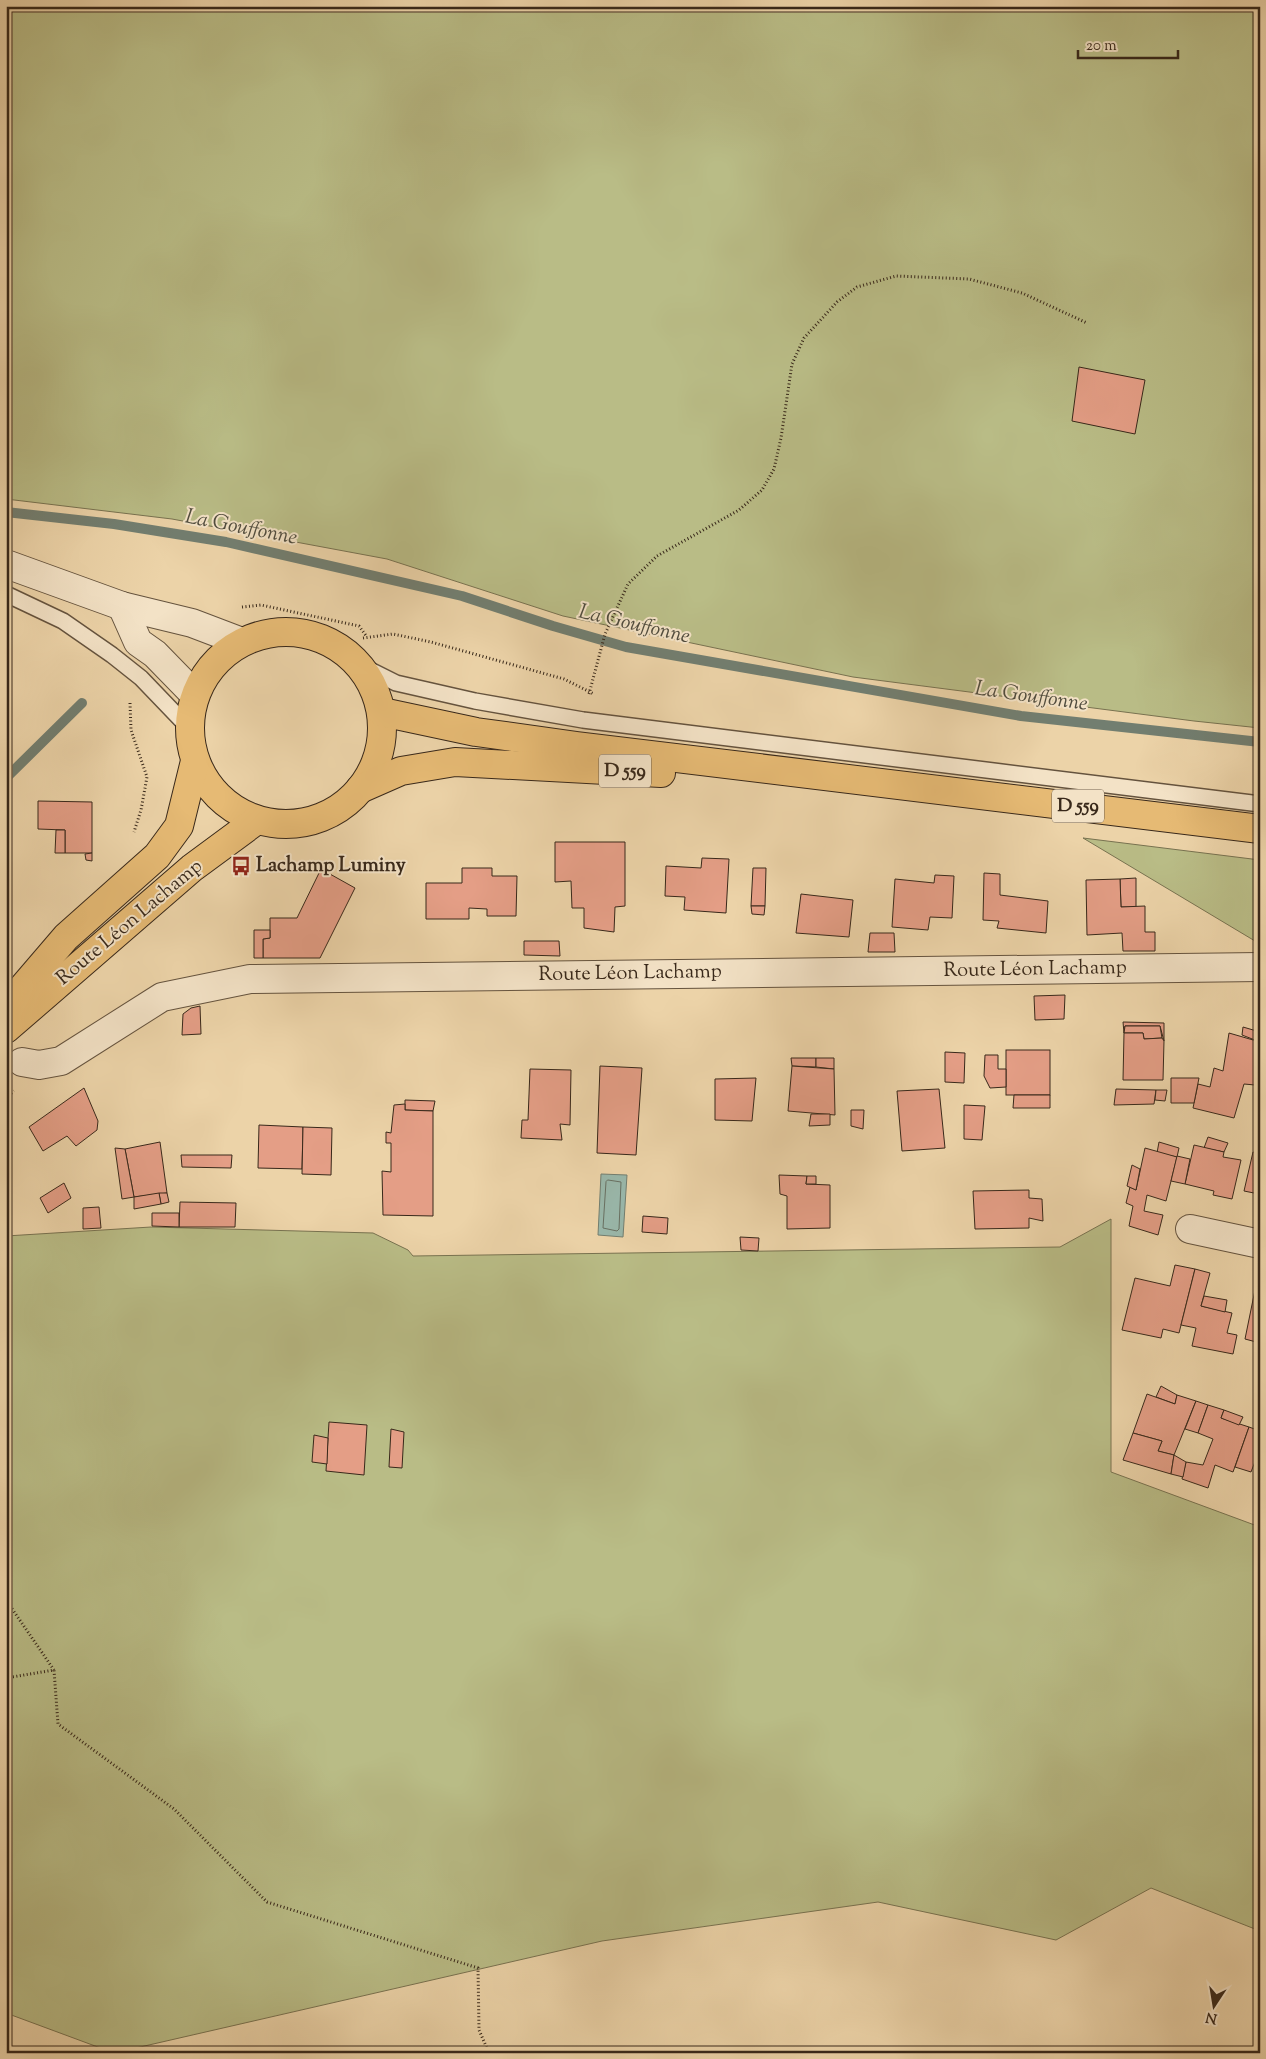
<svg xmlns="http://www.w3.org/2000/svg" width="1266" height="2059" font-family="'Sorts Mill Goudy',serif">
<rect width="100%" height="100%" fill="#ecd3a8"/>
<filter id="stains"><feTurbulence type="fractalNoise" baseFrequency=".004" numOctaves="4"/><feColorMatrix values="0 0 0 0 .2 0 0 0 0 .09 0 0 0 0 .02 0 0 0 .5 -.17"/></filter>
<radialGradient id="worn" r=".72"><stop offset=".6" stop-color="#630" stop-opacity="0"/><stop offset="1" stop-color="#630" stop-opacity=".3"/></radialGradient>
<g fill="#b9bc86" stroke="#787250">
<polygon points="6,6 1260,6 1260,728 1194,721 853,677 563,616 387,559 172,519 6,499"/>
<polygon points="1083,838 1260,860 1260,944"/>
<polygon points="1111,1219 1111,1472 1260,1527 1260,1931 1151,1888 1056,1940 878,1902 602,1941 114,2053 6,2013 6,1236 151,1227 373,1233 408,1250 413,1256 1060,1247"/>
</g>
<polygon fill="#99b7aa" stroke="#727e70" points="601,1174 627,1175 623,1237 598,1235"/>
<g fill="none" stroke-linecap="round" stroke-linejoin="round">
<polygon stroke="#687062" stroke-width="1" points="608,1180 621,1182 619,1229 617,1231 603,1228 606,1182"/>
<g stroke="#727e70" stroke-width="10">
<polyline points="6,512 114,524 226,542 462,596 553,626 626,647 1021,716 1260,742"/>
<polyline points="6,778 82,703"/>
</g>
</g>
<g fill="#e49e86" stroke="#38281a">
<polygon points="1079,367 1145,380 1135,434 1072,421"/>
<polygon points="38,801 92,802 92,853 65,853 65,830 38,829"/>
<polygon points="56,830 65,830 65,853 55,853"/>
<polygon points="555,842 625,842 625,906 615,907 614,932 584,928 584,908 572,908 571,881 555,882"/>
<polygon points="92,853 92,861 86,860 85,854"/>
<polygon points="702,858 729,859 726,913 684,910 685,897 665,896 666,866 701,868"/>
<polygon points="462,868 492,868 492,876 517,876 516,916 487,916 487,909 469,908 469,919 426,919 426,883 462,883"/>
<polygon points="753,868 766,868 765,906 751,906"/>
<polygon points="321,869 355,888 320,958 263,958 263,939 270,938 270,918 297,918"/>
<polygon points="984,873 1000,874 1000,895 1048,901 1046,933 997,928 999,921 983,920"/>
<polygon points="935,875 954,876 952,918 930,917 928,930 892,927 895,879 934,883"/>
<polygon points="1136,878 1136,907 1121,907 1120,879"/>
<polygon points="1120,879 1121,907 1145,906 1145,932 1155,932 1155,951 1123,951 1122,933 1087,935 1086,880"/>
<polygon points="801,894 853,900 849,937 796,933"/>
<polygon points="751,906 765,906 764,915 752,914"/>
<polygon points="254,930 270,930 270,938 263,939 263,958 254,958"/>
<polygon points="870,933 894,933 895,952 868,952"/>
<polygon points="524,941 559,941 560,956 524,955"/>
<polygon points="1065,995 1064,1019 1035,1020 1034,996"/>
<polygon points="200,1006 201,1034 182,1035 183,1014 191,1008"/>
<polygon points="1123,1022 1164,1023 1164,1041 1160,1026 1125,1026 1124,1033"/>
<polygon points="1125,1026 1160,1026 1162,1038 1144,1039 1143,1033 1124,1033"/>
<polygon points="1243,1027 1260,1032 1260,1042 1242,1035"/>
<polygon points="1124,1033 1143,1033 1144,1039 1162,1038 1164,1041 1163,1080 1123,1080"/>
<polygon points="1229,1033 1260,1042 1260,1062 1255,1085 1244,1084 1234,1118 1193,1108 1198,1084 1210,1087 1214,1068 1223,1071"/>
<rect x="1006" y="1050" width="44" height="45"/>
<polygon points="945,1052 965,1053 964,1083 945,1082"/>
<polygon points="985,1055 998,1055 998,1069 1006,1069 1006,1087 990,1088 984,1076"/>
<polygon points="791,1058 816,1058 816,1067 792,1066"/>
<polygon points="816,1058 834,1058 834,1069 816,1067"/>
<polygon points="600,1066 642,1068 636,1155 597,1153"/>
<polygon points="792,1066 834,1069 835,1115 788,1111"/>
<polygon points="530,1069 571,1070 570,1125 560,1124 562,1140 521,1138 522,1120 528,1120"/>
<polygon points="756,1078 752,1121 715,1120 715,1079"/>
<polygon points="1171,1078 1199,1078 1194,1103 1171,1103"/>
<polygon points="84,1088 98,1121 97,1130 76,1146 67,1136 43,1151 29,1127"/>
<polygon points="939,1089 945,1148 902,1151 897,1091"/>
<polygon points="1116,1089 1156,1090 1154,1104 1114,1105"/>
<polygon points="1156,1090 1167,1090 1165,1101 1155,1100"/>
<polygon points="1014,1095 1050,1095 1050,1108 1013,1108"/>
<polygon points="405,1100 435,1101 433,1111 405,1110"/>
<polygon points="405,1104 405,1110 433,1111 433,1216 383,1215 382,1171 391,1172 391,1143 386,1143 386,1132 391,1133 394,1105"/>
<polygon points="964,1105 985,1106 982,1140 964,1139"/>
<polygon points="851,1110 864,1110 863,1129 851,1126"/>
<polygon points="811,1114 830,1114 830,1125 809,1126"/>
<polygon points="259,1125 303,1127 302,1169 258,1168"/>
<polygon points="303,1127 332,1128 331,1175 302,1174"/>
<polygon points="1208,1137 1228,1143 1224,1152 1204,1148"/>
<polygon points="160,1142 167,1193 134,1197 125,1149"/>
<polygon points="1159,1142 1179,1148 1177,1157 1157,1153"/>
<polygon points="1194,1145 1224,1152 1223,1157 1241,1160 1232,1199 1213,1195 1214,1191 1185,1184"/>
<polygon points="115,1148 125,1149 134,1197 122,1199"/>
<polygon points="1145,1148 1177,1157 1166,1201 1147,1195 1144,1211 1163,1215 1158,1235 1129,1226 1133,1206 1126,1203 1130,1187 1136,1190"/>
<polygon points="1253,1152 1260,1154 1260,1206 1257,1205 1259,1194 1244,1191"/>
<polygon points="181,1155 232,1155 231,1168 182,1167"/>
<polygon points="1177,1156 1190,1159 1185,1184 1171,1181"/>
<polygon points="1132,1165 1140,1169 1136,1190 1127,1186"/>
<polygon points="779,1175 807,1176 806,1184 830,1185 830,1228 787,1229 787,1196 780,1194"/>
<polygon points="807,1176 816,1176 816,1184 806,1184"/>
<polygon points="64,1183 71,1198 48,1213 40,1198"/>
<polygon points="1029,1190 1029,1198 1042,1199 1043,1221 1029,1218 1029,1228 975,1229 973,1191"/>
<polygon points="159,1193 167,1193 169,1202 161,1204"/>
<polygon points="159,1193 161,1204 134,1209 134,1197"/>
<polygon points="180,1202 236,1203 235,1227 179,1227"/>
<polygon points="99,1207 101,1228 83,1229 83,1208"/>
<polygon points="152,1213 179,1213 179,1227 152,1226"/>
<polygon points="643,1216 668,1218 667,1234 642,1232"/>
<polygon points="740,1237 759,1238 758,1251 741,1250"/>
<polygon points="1175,1265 1195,1269 1179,1333 1163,1329 1161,1338 1122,1330 1135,1278 1170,1286"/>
<polygon points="1195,1269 1210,1273 1201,1306 1232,1313 1227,1333 1237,1335 1233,1354 1192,1346 1196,1328 1181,1325"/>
<polygon points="1256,1285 1260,1286 1260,1343 1245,1339"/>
<polygon points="1204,1296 1227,1300 1225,1312 1201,1306"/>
<polygon points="1161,1386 1177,1395 1175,1404 1156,1397"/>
<polygon points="1147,1394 1175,1404 1177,1395 1196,1401 1174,1455 1158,1451 1162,1441 1133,1433"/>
<polygon points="1196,1401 1208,1405 1198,1433 1185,1429"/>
<polygon points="1208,1405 1224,1410 1221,1418 1249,1427 1233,1472 1215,1465 1208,1488 1182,1479 1186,1462 1203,1465 1213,1439 1198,1433"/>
<polygon points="1224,1410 1243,1417 1239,1425 1221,1418"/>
<polygon points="329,1422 367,1425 364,1475 326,1471"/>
<polygon points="1249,1427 1260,1431 1260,1449 1251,1472 1235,1467"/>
<polygon points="391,1429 404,1432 402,1468 389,1467"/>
<polygon points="1133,1433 1162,1441 1158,1451 1174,1455 1171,1474 1123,1460"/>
<polygon points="314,1435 328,1438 327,1464 312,1462"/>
<polygon points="1174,1455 1186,1462 1183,1477 1171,1474"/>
</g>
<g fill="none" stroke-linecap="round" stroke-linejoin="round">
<defs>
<g id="service">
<polyline points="6,594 63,621 112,655 141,678 189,728"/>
<polyline points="358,664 396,683 475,701 583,720 1260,804"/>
</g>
<g id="minor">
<polyline points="22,1062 39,1065 61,1061 162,997 250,979 1260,967"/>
<polyline points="1190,1229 1260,1244"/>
</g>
<g id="tertiary">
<polyline points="6,564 122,606 192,623 242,642"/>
<polyline points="122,606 138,642 155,654 195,695"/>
</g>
<g id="primary">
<circle cx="286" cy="728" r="96"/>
<polyline points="382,712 476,732 577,746 1260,829"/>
<polyline points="360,789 401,771 455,762 661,773"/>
<polyline points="6,1013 18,993 66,937 157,856 179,826 195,761"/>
<polyline points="6,1029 192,868 257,820"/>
</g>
</defs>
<use href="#service" stroke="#65533e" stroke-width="18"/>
<use href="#minor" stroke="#65533e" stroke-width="30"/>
<use href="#tertiary" stroke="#65533e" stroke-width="30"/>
<use href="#primary" stroke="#38281a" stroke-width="30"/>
<g stroke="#38281a" stroke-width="3" stroke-dasharray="1 2.5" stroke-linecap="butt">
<polyline points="242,607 261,605 359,626 367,637"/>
<polyline points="363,638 393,634 431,642 564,679 594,694"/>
<polyline points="328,642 350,640"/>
<polyline points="589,694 605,634 628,584 657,556 739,510 762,490 774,469 781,438 792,364 804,338 837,302 857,287 896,276 969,279 1022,293 1087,323"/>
<polyline points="130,703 131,730 147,777 141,810 134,832"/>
<polyline points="6,1098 14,1091"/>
<polyline points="6,1600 54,1670"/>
<polyline points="6,1678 54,1670 58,1724 174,1809 267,1902 478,1968 479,2030 489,2053"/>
</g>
<use href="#service" stroke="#f3e2c6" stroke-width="15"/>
<use href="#minor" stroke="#f3e2c6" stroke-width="28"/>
<use href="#tertiary" stroke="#f3e2c6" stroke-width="28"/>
<use href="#primary" stroke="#e6ba74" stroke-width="28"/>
</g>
<defs>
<symbol id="bus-bare" viewBox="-9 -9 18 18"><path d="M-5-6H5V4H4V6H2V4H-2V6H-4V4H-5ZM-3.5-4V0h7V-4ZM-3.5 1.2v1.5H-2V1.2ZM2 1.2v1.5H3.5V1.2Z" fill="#8f2418" stroke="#f3e2c6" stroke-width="2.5" paint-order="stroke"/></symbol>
</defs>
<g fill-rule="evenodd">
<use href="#bus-bare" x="227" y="852" width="28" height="28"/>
</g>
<g text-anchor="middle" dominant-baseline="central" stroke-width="4" stroke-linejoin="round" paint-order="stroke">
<g fill="#f3e2c6" stroke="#70604e" stroke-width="1">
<rect x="599" y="754.5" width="52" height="33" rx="4"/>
<rect x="1052" y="789.5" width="52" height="33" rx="4"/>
</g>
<g font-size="19" font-weight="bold" fill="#38281a">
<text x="625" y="771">D 559</text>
<text x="1078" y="806">D 559</text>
</g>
<g font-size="20" font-weight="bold" fill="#38281a" stroke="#f3e2c6" text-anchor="start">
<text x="256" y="866">Lachamp Luminy</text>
</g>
<g font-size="20" fill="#38281a" stroke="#f3e2c6">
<text transform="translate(130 923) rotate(-40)">Route Léon Lachamp</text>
<text transform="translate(1035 970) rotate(-1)">Route Léon Lachamp</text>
<text transform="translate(630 974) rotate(-1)">Route Léon Lachamp</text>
</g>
<g font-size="21" font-style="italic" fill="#504c3e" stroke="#f3e2c6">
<text transform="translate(241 528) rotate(11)">La Gouffonne</text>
<text transform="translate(634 625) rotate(13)">La Gouffonne</text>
<text transform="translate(1031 697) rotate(8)">La Gouffonne</text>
</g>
</g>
<rect width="1266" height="2059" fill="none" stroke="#ecd3a8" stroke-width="25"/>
<rect x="8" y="8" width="1251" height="2044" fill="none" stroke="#38281a" stroke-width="2.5"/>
<rect x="12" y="12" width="1241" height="2034" fill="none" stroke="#38281a"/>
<g transform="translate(1214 2006) rotate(192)" stroke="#f3e2c6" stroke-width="4" paint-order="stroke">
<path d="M0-4L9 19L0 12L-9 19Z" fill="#38281a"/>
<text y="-8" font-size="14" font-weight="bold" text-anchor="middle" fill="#38281a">N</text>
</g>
<path d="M1078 50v8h100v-8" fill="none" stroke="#38281a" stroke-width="2.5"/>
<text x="1086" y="50" font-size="15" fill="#38281a" stroke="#f3e2c6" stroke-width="4" paint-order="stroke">20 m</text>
<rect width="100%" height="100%" filter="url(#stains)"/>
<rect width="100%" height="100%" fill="url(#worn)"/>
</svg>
